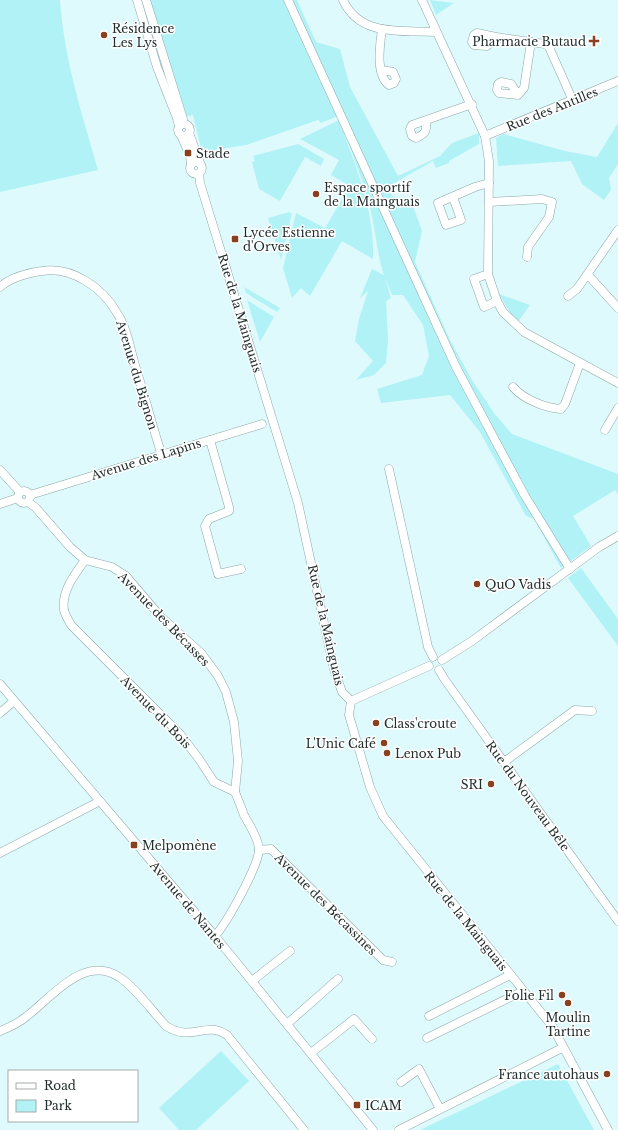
<svg xmlns="http://www.w3.org/2000/svg" width="618" height="1130" font-family="'Libre Baskerville',serif">
<rect width="100%" height="100%" fill="#dffafc"/>
<g fill="#b1f2f6">
<path d="M0 0H60C64 59 82 114 98 170L0 192Z"/>
<path d="M135 0H297L316 42 340 49 350 87 398 176 440 156 452 143 479 133V144L449 161V163L436 168 433 161 389 186 392 196 411 200 422 231 415 262 450 340 472 380 494 413 512 434 618 474V494L615 490 573 516 591 546 561 568 534 519 526 516 480 432 450 395 381 403 377 389 422 375 429 356 423 325 403 295H392L385 278 391 298 386 301 388 340 386 363 374 375 356 380 373 361 355 341 359 319 368 291 360 298 372 269 384 275C377 255 376 233 371 212 363 179 350 148 338 116L321 123 318 120 246 145 202 152 193 115 173 120Z"/>
<polygon points="430,0 454,3 436,15"/>
<path d="M339 120C355 165 375 210 373 259L342 241 310 296 301 288 292 298 283 268 296 213 325 228 350 186 331 175 339 160 300 139Z"/>
<polygon points="618,123 618,164 609,178 611,190 604,200 582,184 571,161 498,166 496,138 503,134 565,151 597,157"/>
<polygon points="298,144 324,159 321,166 305,157 280,201 259,189 252,162 255,161 253,156"/>
<polygon points="289,212 292,213 281,260 268,218"/>
<polygon points="244,287 280,308 277,312 246,293"/>
<polygon points="499,294 530,305 518,322 509,311"/>
<polygon points="247,300 274,317 260,342"/>
<polygon points="581,568 618,619 618,646 568,578"/>
<polygon points="221,1051 249,1081 196,1130 179,1130 159,1108"/>
<polygon points="558,1064 594,1130 420,1130"/>
</g>
<g fill="none" stroke-linecap="round" stroke-linejoin="round">
<defs>
<g id="minor">
<polyline points="137,0 157,67 177,118 179,126"/>
<polyline points="146,0 183,119"/>
<polyline points="288,0 456,367 525,496 570,569"/>
<path d="M343 0C360 37 401 30 436 32"/>
<polyline points="422,0 485,136 489,161 488,274 497,301 503,312 524,332 618,383"/>
<polyline points="496,37 477,33 474,35 472,42 474,45 487,46 496,37 545,44 549,47 573,101"/>
<path d="M382 70 393 72 396 79 394 83 389 85C375 75 380 44 382 29"/>
<polyline points="518,95 511,84 501,82 498,84 497,90 499,93 518,95 524,88 531,42"/>
<path d="M426 121C427 132 425 134 416 138L412 136 410 129 412 125 472 104"/>
<circle cx="184" cy="130" r="6"/>
<polyline points="189,133 200,163"/>
<polyline points="181,135 190,156 191,165"/>
<polyline points="485,136 618,81"/>
<circle cx="196" cy="168" r="6"/>
<polyline points="199,173 200,183 298,503 334,669 342,692 351,701"/>
<polyline points="453,197 461,220 446,225 438,203 475,187 489,183"/>
<polyline points="489,202 542,199 552,202 549,217 528,247 527,257"/>
<polyline points="488,274 474,279 484,307 497,301"/>
<polyline points="588,275 618,308"/>
<path d="M0 287C11 277 28 273 42 271 72 266 103 288 117 313 127 328 130 348 135 365 144 394 152 424 161 453"/>
<polyline points="568,296 577,289 618,230"/>
<path d="M513 387C523 399 545 408 561 409L565 404 580 363"/>
<polyline points="605,430 618,408"/>
<polyline points="210,440 229,507 229,511 209,519 205,526 218,574 241,569"/>
<polyline points="389,469 428,647 433,657"/>
<polyline points="0,470 20,492"/>
<circle cx="24" cy="497" r="6"/>
<polyline points="30,495 262,424"/>
<path d="M28 502 36 508 70 547 85 560C75 574 61 592 64 610 65 615 69 621 71 625L180 734 199 759 214 782 235 792C238 799 241 807 244 815 250 827 257 835 259 848 260 864 226 924 215 936"/>
<polyline points="0,504 18,498"/>
<polyline points="85,560 112,567 126,576 160,616 201,653 218,676 226,692 234,722 238,761 235,792"/>
<polyline points="442,660 472,641 599,547 618,536"/>
<polyline points="439,670 445,680 618,921"/>
<polyline points="0,684 215,936 373,1130"/>
<polyline points="351,701 349,715 370,787 383,816 552,1026 608,1130"/>
<polyline points="351,701 429,666"/>
<polyline points="0,713 14,701"/>
<polyline points="504,762 575,710 592,711"/>
<polyline points="259,850 271,849 383,960 392,962"/>
<polyline points="0,853 100,801"/>
<polyline points="252,981 290,951"/>
<polyline points="429,1016 510,975"/>
<polyline points="287,1024 338,979"/>
<path d="M0 1031C10 1027 19 1023 27 1016 51 998 84 954 119 977 134 986 153 1012 166 1026 193 1043 205 1020 227 1035L304 1130"/>
<polyline points="427,1038 523,991"/>
<polyline points="311,1053 354,1019 372,1039"/>
<polyline points="401,1082 419,1069 440,1109"/>
<polyline points="399,1130 562,1048"/>
</g>
</defs>
<use href="#minor" stroke="#8da6a7" stroke-width="9"/>
<use href="#minor" stroke="#fff" stroke-width="8"/>
</g>
<g fill="#88411f" stroke="#fff" stroke-width="1.5">
<circle cx="104" cy="35" r="4"/>
<path d="M592 35h4v4h4v4h-4v4h-4v-4h-4v-4h4z"/>
<rect x="184" y="149" width="8" height="8" rx="2"/>
<circle cx="316" cy="194" r="4"/>
<rect x="231" y="235" width="8" height="8" rx="2"/>
<circle cx="477" cy="584" r="4"/>
<circle cx="376" cy="723" r="4"/>
<circle cx="384" cy="743" r="4"/>
<circle cx="387" cy="753" r="4"/>
<circle cx="491" cy="784" r="4"/>
<rect x="130" y="841" width="8" height="8" rx="2"/>
<circle cx="562" cy="995" r="4"/>
<circle cx="568" cy="1003" r="4"/>
<circle cx="607" cy="1074" r="4"/>
<rect x="353" y="1101" width="8" height="8" rx="2"/>
</g>
<g text-anchor="middle" dominant-baseline="central" stroke-width="3" stroke-linejoin="round" paint-order="stroke">
<g font-size="12" fill="#222d2d" stroke="#fff" text-anchor="start">
<text x="112" y="28">Résidence<tspan x="112" dy="14">Les Lys</tspan></text>
<text x="586" y="41" text-anchor="end">Pharmacie Butaud</text>
<text x="196" y="153">Stade</text>
<text x="324" y="187">Espace sportif<tspan x="324" dy="14">de la Mainguais</tspan></text>
<text x="243" y="232">Lycée Estienne<tspan x="243" dy="14">d'Orves</tspan></text>
<text x="485" y="584">QuO Vadis</text>
<text x="384" y="723">Class'croute</text>
<text x="376" y="743" text-anchor="end">L'Unic Café</text>
<text x="395" y="753">Lenox Pub</text>
<text x="483" y="784" text-anchor="end">SRI</text>
<text x="142" y="845">Melpomène</text>
<text x="554" y="995" text-anchor="end">Folie Fil</text>
<text x="568" y="1017" text-anchor="middle">Moulin<tspan x="568" dy="14">Tartine</tspan></text>
<text x="599" y="1074" text-anchor="end">France autohaus</text>
<text x="365" y="1105">ICAM</text>
</g>
<g font-size="12" fill="#222d2d" stroke="#fff">
<text transform="translate(552 109) rotate(-22)">Rue des Antilles</text>
<text transform="translate(240 313) rotate(73)">Rue de la Mainguais</text>
<text transform="translate(137 375) rotate(73)">Avenue du Bignon</text>
<text transform="translate(146 459) rotate(-17)">Avenue des Lapins</text>
<text transform="translate(164 619) rotate(46)">Avenue des Bécasses</text>
<text transform="translate(326 625) rotate(77)">Rue de la Mainguais</text>
<text transform="translate(156 712) rotate(46)">Avenue du Bois</text>
<text transform="translate(528 796) rotate(54)">Rue du Nouveau Bêle</text>
<text transform="translate(326 904) rotate(45)">Avenue des Bécassines</text>
<text transform="translate(188 905) rotate(50)">Avenue de Nantes</text>
<text transform="translate(466 921) rotate(51)">Rue de la Mainguais</text>
</g>
</g>
<rect x="8" y="1070" width="130" height="52" fill="#ffffff" stroke="#a7abab"/>
<rect x="16" y="1083" width="20" height="6" fill="#ffffff" stroke="#a7abab"/>
<text x="44" y="1090" font-size="12" fill="#222d2d">Road</text>
<rect x="16" y="1100" width="20" height="12" fill="#b1f2f6" stroke="#a7abab"/>
<text x="44" y="1110" font-size="12" fill="#222d2d">Park</text>
</svg>
